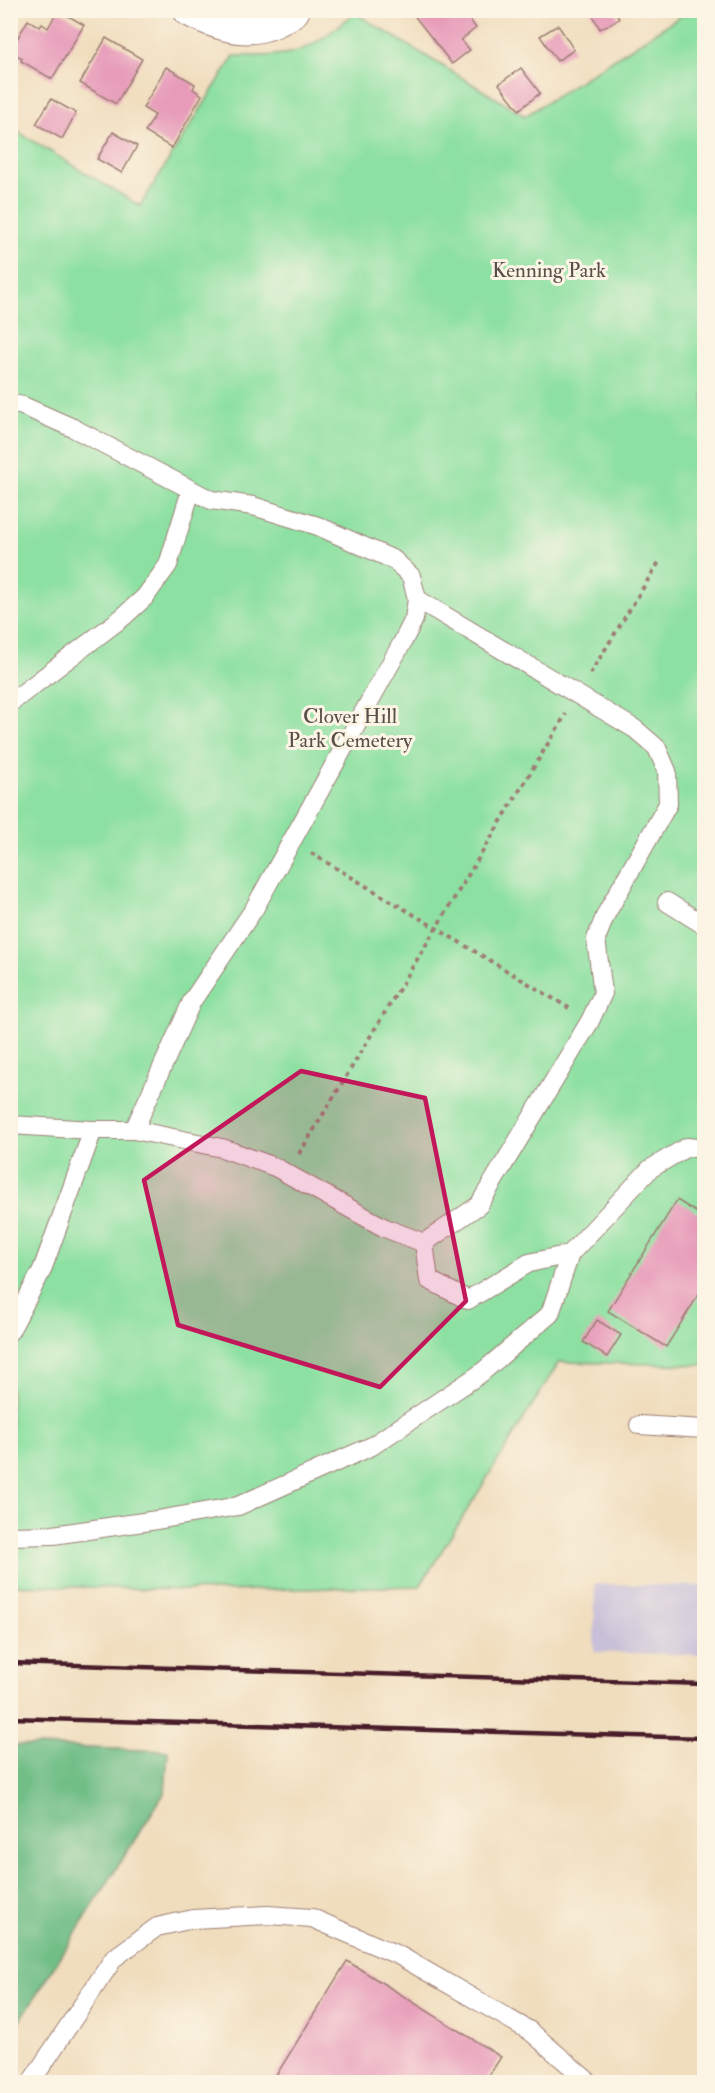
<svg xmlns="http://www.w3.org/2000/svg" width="715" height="2093" font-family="'IM FELL Double Pica',serif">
<rect width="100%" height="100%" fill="#fcf5e5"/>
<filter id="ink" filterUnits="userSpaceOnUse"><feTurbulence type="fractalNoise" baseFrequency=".0167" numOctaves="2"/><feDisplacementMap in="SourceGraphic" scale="12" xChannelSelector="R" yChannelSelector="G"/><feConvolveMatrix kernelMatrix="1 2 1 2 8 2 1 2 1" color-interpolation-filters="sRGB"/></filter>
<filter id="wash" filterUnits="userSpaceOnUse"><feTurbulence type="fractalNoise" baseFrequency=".008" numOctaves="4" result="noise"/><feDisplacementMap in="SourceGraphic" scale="24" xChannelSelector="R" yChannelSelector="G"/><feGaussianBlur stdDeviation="1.35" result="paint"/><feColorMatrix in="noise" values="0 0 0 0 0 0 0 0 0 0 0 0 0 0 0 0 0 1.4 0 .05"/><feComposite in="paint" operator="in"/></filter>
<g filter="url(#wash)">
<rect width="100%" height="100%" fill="#f0ddbd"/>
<polygon fill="#c8bfd8" points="595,1584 704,1586 704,1655 594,1652"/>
<path fill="#8ce0a1" stroke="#6b8066" stroke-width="1.5" d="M696 11H704V1365L559 1362 420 1586 220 1591 11 1585 10 127 140 206 234 56C255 56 279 57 300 50 321 42 338 26 355 13L525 116 681 16Z"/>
<polygon fill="#71be87" stroke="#5e6e59" stroke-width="1.5" points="11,1745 168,1751 165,1792 11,2035"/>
<g id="blocks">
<g fill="#e79bb9">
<polygon points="58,10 84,25 52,79 21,61 22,58 10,51 28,20 40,27 42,24 48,28"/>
<polygon points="417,10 462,10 476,28 461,40 470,50 452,64 413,14"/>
<polygon points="590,10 615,10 619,19 600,29"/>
<polygon points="558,25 574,50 557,61 540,36"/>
<polygon points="106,38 142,59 116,104 80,83"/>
<polygon points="166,67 195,84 193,89 202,95 172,148 145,132 155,115 143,108"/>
<polygon points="521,68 540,93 519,110 499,84"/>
<polygon points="51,99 76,113 62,139 36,124"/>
<polygon points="113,132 137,146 122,173 97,159"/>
<polygon points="677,1200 704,1217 704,1286 666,1347 608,1311"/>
<polygon points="597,1320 621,1335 607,1357 583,1342"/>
<polygon points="347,1961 501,2057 485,2082 272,2082"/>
</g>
</g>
</g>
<g filter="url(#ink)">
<use href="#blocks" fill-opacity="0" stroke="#9d7e74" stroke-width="1.5"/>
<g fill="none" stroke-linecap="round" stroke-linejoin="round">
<defs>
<g id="service">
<polyline points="10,403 23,406 73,428 211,500 253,506 318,526 394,560 411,576 417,599 414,619 402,643 254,909 192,1001 134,1130"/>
<polyline points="417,599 635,729 657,748 667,771 668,804 606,914 596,939 603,993 590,1021 479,1205 424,1243"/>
<polyline points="10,703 123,617 145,597 168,565 191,490"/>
<polyline points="667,902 704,925"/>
<polyline points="10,1125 93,1130 134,1130 222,1148 275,1167 385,1228 424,1243 429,1280 468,1300 529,1263 570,1254 650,1169 687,1147 704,1149"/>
<polyline points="10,1331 42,1270 93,1130"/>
<polyline points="639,1425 704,1429"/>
<polyline points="10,1536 53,1535 157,1520 238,1506 372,1446 480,1374 550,1314 570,1254"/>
<polyline points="31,2082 114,1958 157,1927 193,1919 268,1915 312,1918 400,1956 530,2031 589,2082"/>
</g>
<path id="minor" d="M190 10C228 29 257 36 293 10"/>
</defs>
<use href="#service" stroke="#9d7e74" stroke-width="20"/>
<use href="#minor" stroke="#9d7e74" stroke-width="35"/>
<g stroke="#9d7e74" stroke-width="4" stroke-dasharray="4.5 4.5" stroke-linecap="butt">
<polyline points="590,674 659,562"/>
<polyline points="311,853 569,1008"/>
<polyline points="299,1154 566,714"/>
</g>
<use href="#service" stroke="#fff" stroke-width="18"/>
<use href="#minor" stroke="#fff" stroke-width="33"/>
<g stroke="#4a1f2b" stroke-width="4.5">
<polyline points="10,1663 704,1684"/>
<polyline points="10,1718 704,1738"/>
</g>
</g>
</g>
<path fill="#c2185b" fill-opacity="0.2" stroke="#c2185b" stroke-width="4.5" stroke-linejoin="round" d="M301 1071 425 1098 466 1301 380 1387 178 1325 144 1180Z"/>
<g text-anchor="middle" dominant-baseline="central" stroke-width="6" stroke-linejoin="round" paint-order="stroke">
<g font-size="21" fill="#5a4f48" stroke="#fcf5e5">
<text x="549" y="270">Kenning Park</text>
<text x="350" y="716">Clover Hill<tspan x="350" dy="24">Park Cemetery</tspan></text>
</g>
</g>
<rect width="715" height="2093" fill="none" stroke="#fcf5e5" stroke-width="36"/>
</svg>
